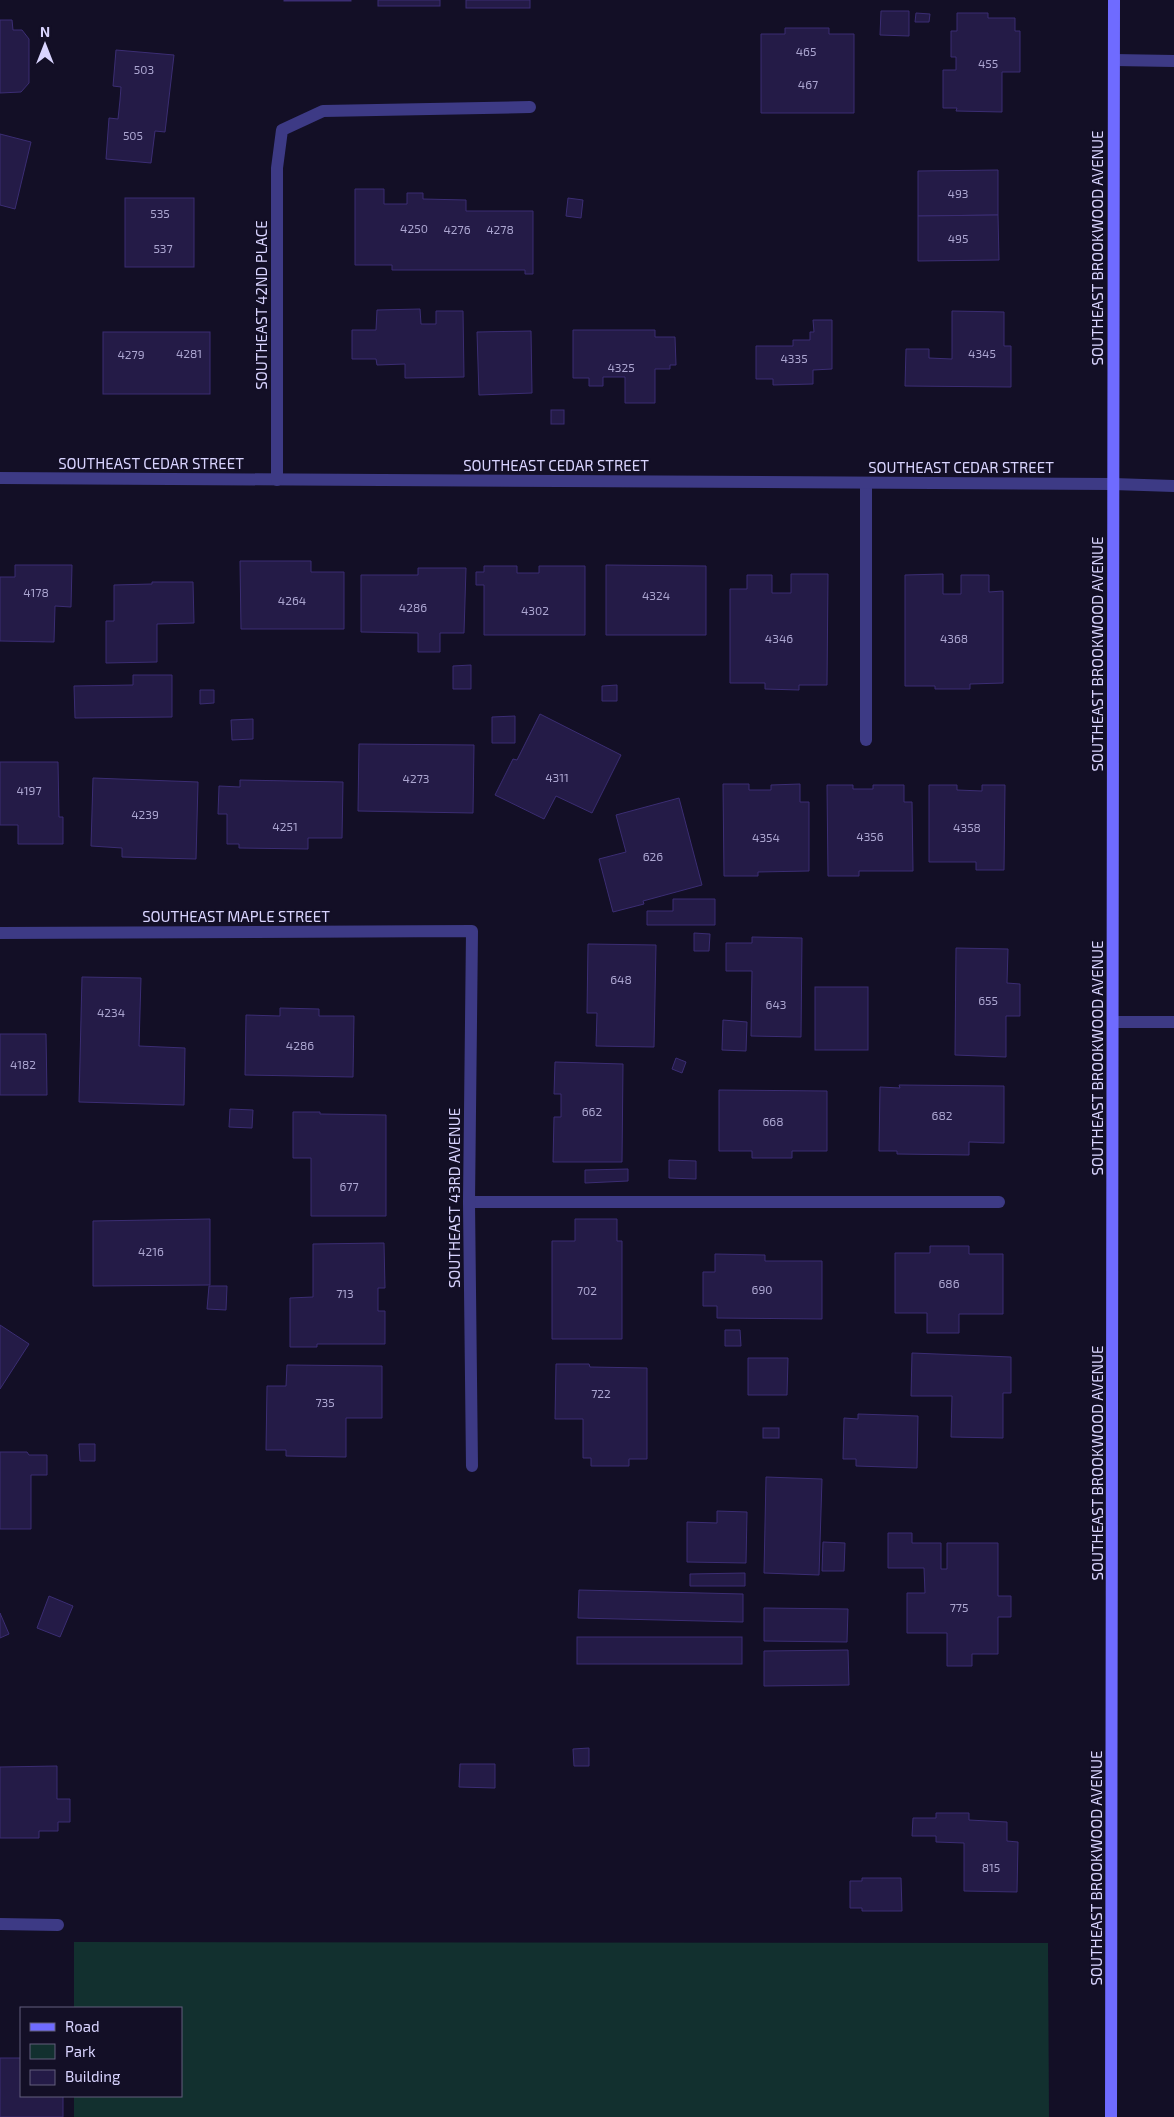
<svg xmlns="http://www.w3.org/2000/svg" width="1174" height="2117" font-family="'Exo 2',sans-serif">
<rect width="100%" height="100%" fill="#130f26"/>
<polygon fill="#12302f" points="74,1942 1048,1943 1049,2117 74,2117 74,2096 181,2096 181,2008 74,2008"/>
<g fill="#241b47" stroke="#3b2d73">
<rect x="284" y="0" width="67" height="1"/>
<rect x="378" y="0" width="62" height="6"/>
<rect x="466" y="0" width="64" height="8"/>
<polygon points="881,11 909,11 909,36 880,35"/>
<polygon points="916,13 930,14 929,22 915,22"/>
<polygon points="957,13 988,13 988,18 1015,18 1015,31 1020,31 1020,72 1002,72 1002,112 956,111 957,108 943,108 943,70 956,70 956,57 951,57 951,31 957,31"/>
<polygon points="0,20 12,20 13,30 22,30 29,39 29,83 21,92 0,93"/>
<polygon points="785,28 829,28 829,34 854,34 854,113 761,113 761,34 785,34"/>
<polygon points="116,50 174,55 165,132 155,131 151,163 106,159 109,118 118,119 120,100 121,87 113,86"/>
<polygon points="0,134 31,142 15,209 0,205"/>
<polygon points="998,170 998,215 918,216 918,171"/>
<polygon points="355,189 384,189 384,204 407,204 407,193 423,193 423,199 466,200 466,211 533,211 533,274 525,274 525,270 392,270 392,265 355,265"/>
<rect x="125" y="198" width="69" height="69"/>
<polygon points="568,198 583,200 581,218 566,216"/>
<polygon points="998,215 999,260 918,261 918,216"/>
<polygon points="420,309 421,324 436,324 436,311 463,311 464,377 405,378 405,364 377,365 376,359 352,359 352,330 376,330 377,310"/>
<polygon points="952,311 1004,312 1004,346 1011,346 1011,387 905,386 906,349 929,349 929,358 952,359"/>
<polygon points="813,320 832,320 832,369 813,370 813,384 773,385 773,379 756,379 756,346 793,346 793,340 810,340 810,332 814,332"/>
<polygon points="573,330 655,330 655,337 675,337 676,365 670,365 670,369 655,369 655,403 625,403 625,377 603,377 603,386 589,386 589,378 573,378"/>
<polygon points="531,331 532,393 479,395 477,332"/>
<rect x="103" y="332" width="107" height="62"/>
<rect x="551" y="410" width="13" height="14"/>
<polygon points="240,561 311,561 311,572 344,572 344,629 241,629"/>
<polygon points="15,565 72,565 71,607 55,606 54,642 0,641 0,577 15,577"/>
<polygon points="606,565 706,566 706,635 606,635"/>
<polygon points="484,566 517,566 517,573 539,573 539,566 585,566 585,635 484,635 484,585 476,585 476,572 484,572"/>
<polygon points="418,568 466,568 464,633 440,633 440,652 418,652 418,633 361,632 361,575 418,575"/>
<polygon points="791,574 828,574 827,685 799,685 799,690 765,689 765,683 730,683 730,589 747,589 747,575 772,575 772,593 791,593"/>
<polygon points="943,574 943,594 961,594 961,575 989,575 989,592 1003,591 1003,683 970,684 970,689 935,689 935,686 905,686 905,575"/>
<polygon points="152,582 193,582 194,623 157,624 157,662 106,663 106,621 114,621 114,585 152,584"/>
<polygon points="471,665 471,689 453,689 453,666"/>
<polygon points="133,675 172,675 172,717 75,718 74,686 133,685"/>
<polygon points="617,685 617,701 602,701 602,686"/>
<polygon points="200,690 214,690 214,703 200,704"/>
<polygon points="540,714 621,755 592,813 556,796 544,819 495,795 513,759 517,760"/>
<polygon points="515,716 515,743 492,743 492,717"/>
<polygon points="253,719 253,739 232,740 231,720"/>
<polygon points="359,744 474,745 473,813 358,811"/>
<polygon points="0,762 58,762 59,817 63,817 63,844 18,844 18,825 0,825"/>
<polygon points="93,778 198,782 196,859 122,857 122,848 91,846"/>
<polygon points="240,780 343,782 342,838 308,838 308,849 239,848 239,844 227,844 227,814 218,814 219,786 240,787"/>
<polygon points="723,784 749,784 749,790 771,790 771,785 800,784 800,802 809,802 809,871 758,872 758,876 724,876"/>
<polygon points="827,785 853,785 853,789 873,789 873,785 904,785 904,802 912,802 913,871 859,871 859,876 828,876"/>
<polygon points="929,785 957,785 957,790 982,791 982,785 1005,785 1004,870 976,870 976,862 929,862"/>
<polygon points="679,798 702,885 643,901 644,904 613,912 599,859 626,852 616,815"/>
<polygon points="673,899 715,899 715,925 647,925 647,911 673,911"/>
<polygon points="694,933 710,934 709,951 694,951"/>
<polygon points="752,937 802,938 801,1037 751,1036 752,971 726,971 726,943 752,943"/>
<polygon points="588,944 656,945 654,1047 596,1046 597,1013 587,1013"/>
<polygon points="956,948 1008,949 1007,983 1020,984 1020,1016 1006,1016 1006,1057 955,1055"/>
<polygon points="82,977 141,978 139,1046 185,1048 184,1105 79,1102"/>
<rect x="815" y="987" width="53" height="63"/>
<polygon points="280,1008 319,1009 319,1016 354,1016 353,1077 245,1075 246,1015 280,1016"/>
<polygon points="723,1020 747,1022 746,1051 722,1050"/>
<polygon points="0,1034 46,1034 47,1095 0,1095"/>
<polygon points="676,1058 686,1062 682,1073 672,1069"/>
<polygon points="555,1062 623,1064 622,1162 553,1162 554,1117 561,1117 561,1094 554,1094"/>
<polygon points="899,1085 1004,1086 1004,1143 969,1142 969,1155 897,1154 897,1151 879,1151 880,1087 900,1088"/>
<polygon points="719,1090 827,1091 827,1151 792,1151 792,1158 752,1158 752,1151 719,1151"/>
<polygon points="230,1109 253,1110 252,1128 229,1127"/>
<polygon points="293,1112 320,1112 320,1114 386,1115 386,1216 311,1216 311,1158 293,1158"/>
<polygon points="669,1160 696,1161 696,1179 669,1178"/>
<polygon points="628,1169 628,1181 585,1183 585,1170"/>
<polygon points="210,1219 210,1285 93,1286 93,1221"/>
<polygon points="575,1219 617,1219 617,1241 622,1241 622,1339 552,1339 552,1241 575,1241"/>
<polygon points="384,1243 385,1288 378,1288 378,1311 385,1311 385,1344 317,1344 317,1347 290,1347 290,1298 313,1297 313,1244"/>
<polygon points="930,1246 969,1246 969,1254 1003,1254 1003,1314 959,1314 959,1333 927,1333 927,1313 895,1313 895,1253 930,1253"/>
<polygon points="715,1254 765,1255 765,1261 822,1261 822,1319 717,1318 717,1306 703,1306 703,1272 715,1272"/>
<polygon points="209,1286 227,1286 226,1310 207,1309"/>
<polygon points="0,1325 29,1344 0,1389"/>
<polygon points="725,1330 740,1330 741,1346 725,1346"/>
<polygon points="912,1353 1011,1357 1011,1393 1003,1393 1003,1438 951,1437 952,1396 911,1396"/>
<polygon points="748,1358 788,1358 787,1395 748,1395"/>
<polygon points="556,1364 589,1364 590,1367 647,1368 647,1459 629,1459 629,1466 591,1466 591,1458 583,1458 583,1419 555,1419"/>
<polygon points="287,1365 382,1366 382,1418 346,1418 346,1457 286,1456 286,1450 266,1450 267,1386 286,1386"/>
<polygon points="858,1414 918,1416 917,1468 856,1466 856,1459 843,1459 844,1418 858,1419"/>
<rect x="763" y="1428" width="16" height="10"/>
<polygon points="79,1444 95,1444 95,1461 80,1461"/>
<polygon points="0,1452 27,1452 29,1455 47,1455 47,1475 31,1475 31,1529 0,1529"/>
<polygon points="766,1477 822,1479 819,1575 764,1573"/>
<polygon points="717,1511 747,1512 746,1563 687,1562 687,1522 717,1523"/>
<polygon points="888,1533 912,1533 912,1543 941,1543 941,1569 947,1569 947,1543 998,1543 998,1596 1011,1596 1011,1617 998,1617 998,1654 972,1654 972,1666 947,1666 947,1633 907,1633 907,1593 925,1593 924,1568 888,1568"/>
<polygon points="823,1542 845,1543 844,1571 822,1571"/>
<polygon points="745,1573 745,1586 690,1586 690,1574"/>
<polygon points="579,1590 743,1594 743,1622 578,1618"/>
<polygon points="49,1596 73,1606 60,1637 37,1628"/>
<polygon points="764,1608 848,1609 847,1642 764,1641"/>
<polygon points="0,1613 9,1634 0,1638"/>
<rect x="577" y="1637" width="165" height="27"/>
<polygon points="848,1650 849,1685 764,1686 764,1651"/>
<polygon points="589,1748 589,1766 574,1766 573,1749"/>
<polygon points="460,1764 495,1764 495,1788 459,1787"/>
<polygon points="57,1766 57,1799 70,1799 70,1822 58,1822 58,1831 39,1831 39,1838 0,1838 0,1767"/>
<polygon points="936,1813 969,1813 969,1820 1007,1822 1007,1841 1018,1842 1017,1892 964,1891 964,1843 936,1842 936,1836 912,1836 913,1818 936,1818"/>
<polygon points="862,1878 901,1878 902,1911 862,1911 862,1908 850,1908 850,1881 862,1881"/>
<polygon points="0,2058 21,2058 21,2096 63,2096 63,2117 0,2117"/>
</g>
<g fill="none" stroke-linecap="round" stroke-linejoin="round">
<g stroke="#3d3a85" stroke-width="12">
<polyline points="1114,60 1174,61"/>
<polyline points="866,483 866,740"/>
<polyline points="1113,484 1174,486"/>
<polyline points="469,1202 999,1202"/>
</g>
<g stroke="#3d3a85" stroke-width="12">
<polyline points="0,478 1113,484"/>
<polyline points="277,480 277,168 282,130 323,111 530,107"/>
<polyline points="0,933 472,931 469,1202 472,1466"/>
<polyline points="1114,1022 1174,1022"/>
<polyline points="0,1924 58,1925"/>
</g>
<polyline stroke="#6f6bff" stroke-width="12" points="1111,2117 1114,0"/>
</g>
<g text-anchor="middle" dominant-baseline="central" stroke-width="4" stroke-linejoin="round" paint-order="stroke">
<g font-size="12" fill="#aca6d1">
<text x="806" y="51">465</text>
<text x="988" y="63">455</text>
<text x="144" y="69">503</text>
<text x="808" y="84">467</text>
<text x="133" y="135">505</text>
<text x="958" y="193">493</text>
<text x="160" y="213">535</text>
<text x="414" y="228">4250</text>
<text x="457" y="229">4276</text>
<text x="500" y="229">4278</text>
<text x="958" y="238">495</text>
<text x="163" y="248">537</text>
<text x="189" y="353">4281</text>
<text x="982" y="353">4345</text>
<text x="131" y="354">4279</text>
<text x="794" y="358">4335</text>
<text x="621" y="367">4325</text>
<text x="36" y="592">4178</text>
<text x="656" y="595">4324</text>
<text x="292" y="600">4264</text>
<text x="413" y="607">4286</text>
<text x="535" y="610">4302</text>
<text x="779" y="638">4346</text>
<text x="954" y="638">4368</text>
<text x="557" y="777">4311</text>
<text x="416" y="778">4273</text>
<text x="29" y="790">4197</text>
<text x="145" y="814">4239</text>
<text x="285" y="826">4251</text>
<text x="967" y="827">4358</text>
<text x="870" y="836">4356</text>
<text x="766" y="837">4354</text>
<text x="653" y="856">626</text>
<text x="621" y="979">648</text>
<text x="988" y="1000">655</text>
<text x="776" y="1004">643</text>
<text x="111" y="1012">4234</text>
<text x="300" y="1045">4286</text>
<text x="23" y="1064">4182</text>
<text x="592" y="1111">662</text>
<text x="942" y="1115">682</text>
<text x="773" y="1121">668</text>
<text x="349" y="1186">677</text>
<text x="151" y="1251">4216</text>
<text x="949" y="1283">686</text>
<text x="762" y="1289">690</text>
<text x="587" y="1290">702</text>
<text x="345" y="1293">713</text>
<text x="601" y="1393">722</text>
<text x="325" y="1402">735</text>
<text x="959" y="1607">775</text>
<text x="991" y="1867">815</text>
</g>
<g font-size="15" fill="#d9d4ff" stroke="#130f26">
<text transform="translate(1097 248) rotate(-90)">SOUTHEAST BROOKWOOD AVENUE</text>
<text transform="translate(261 305) rotate(-90)">SOUTHEAST 42ND PLACE</text>
<text x="151" y="463">SOUTHEAST CEDAR STREET</text>
<text x="556" y="465">SOUTHEAST CEDAR STREET</text>
<text x="961" y="467">SOUTHEAST CEDAR STREET</text>
<text transform="translate(1097 654) rotate(-90)">SOUTHEAST BROOKWOOD AVENUE</text>
<text x="236" y="916">SOUTHEAST MAPLE STREET</text>
<text transform="translate(1097 1058) rotate(-90)">SOUTHEAST BROOKWOOD AVENUE</text>
<text transform="translate(454 1198) rotate(-90)">SOUTHEAST 43RD AVENUE</text>
<text transform="translate(1097 1463) rotate(-90)">SOUTHEAST BROOKWOOD AVENUE</text>
<text transform="translate(1096 1868) rotate(-90)">SOUTHEAST BROOKWOOD AVENUE</text>
</g>
</g>
<rect x="20" y="2007" width="162" height="90" fill="#130f26" stroke="#625e7d"/>
<rect x="30" y="2023" width="25" height="8" fill="#6f6bff" stroke="#625e7d"/>
<text x="65" y="2032" font-size="15" fill="#d9d4ff">Road</text>
<rect x="30" y="2044" width="25" height="15" fill="#12302f" stroke="#625e7d"/>
<text x="65" y="2057" font-size="15" fill="#d9d4ff">Park</text>
<rect x="30" y="2070" width="25" height="15" fill="#241b47" stroke="#625e7d"/>
<text x="65" y="2082" font-size="15" fill="#d9d4ff">Building</text>
<g transform="translate(45 45)" stroke="#130f26" stroke-width="4" paint-order="stroke">
<path d="M0-4L9 19L0 12L-9 19Z" fill="#d9d4ff"/>
<text y="-8" font-size="14" font-weight="bold" text-anchor="middle" fill="#d9d4ff">N</text>
</g>
</svg>
